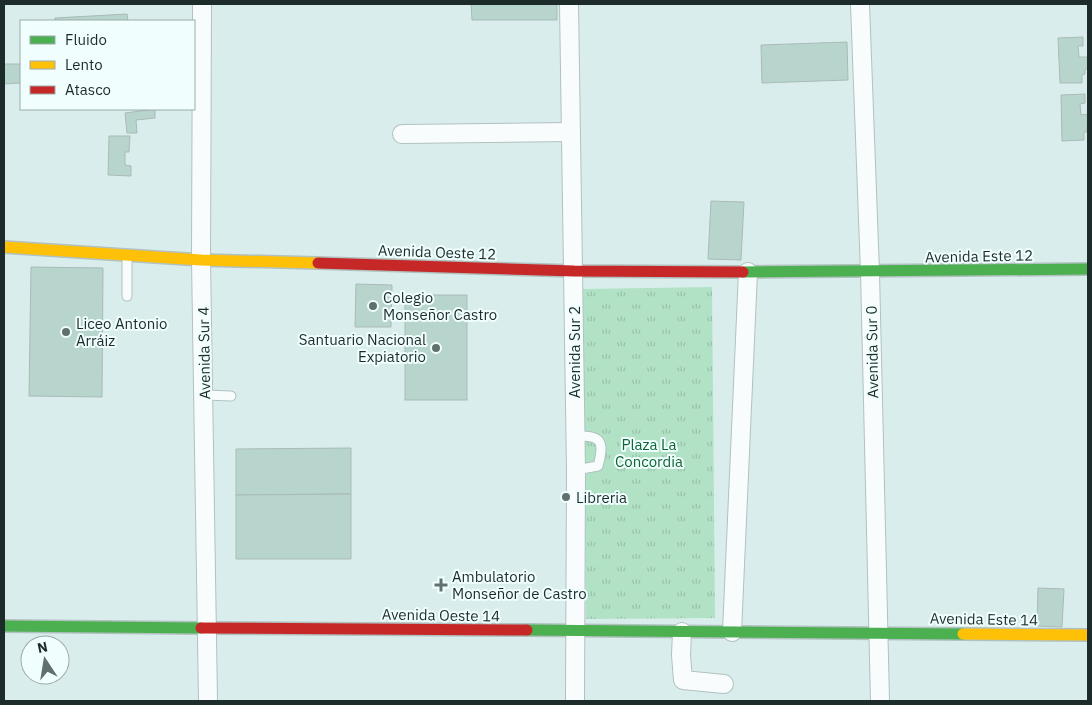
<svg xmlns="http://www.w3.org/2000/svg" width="1092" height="705" font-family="'IBM Plex Sans',sans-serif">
<defs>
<pattern id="park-tufts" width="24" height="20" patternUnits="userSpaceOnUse" patternTransform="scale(1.25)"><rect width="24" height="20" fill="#b1e2c6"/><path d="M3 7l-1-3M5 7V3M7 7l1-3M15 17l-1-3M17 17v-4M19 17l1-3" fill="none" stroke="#98c2aa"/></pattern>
</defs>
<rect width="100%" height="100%" fill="#d9eeec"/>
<polygon fill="url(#park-tufts)" points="712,287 715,618 586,619 583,289"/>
<g fill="#b7d4cd" stroke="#aabab7">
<polygon points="471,4 557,4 557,20 472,20"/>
<polygon points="127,14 128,21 55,21 55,18"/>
<polygon points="1083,37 1083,46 1078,46 1079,57 1088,57 1088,69 1085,69 1085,74 1082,75 1082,83 1060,83 1058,38"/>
<polygon points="847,42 848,80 762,83 761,45"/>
<polygon points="4,64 21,64 21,83 4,84"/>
<polygon points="1085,94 1085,103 1080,104 1081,115 1088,114 1087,132 1084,132 1084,140 1062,141 1061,95"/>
<polygon points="155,109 155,118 136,120 137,133 127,133 125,113"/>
<polygon points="109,136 130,136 129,152 125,152 125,165 131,166 131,176 108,175"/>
<polygon points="711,201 744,202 741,260 708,259"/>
<polygon points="31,267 103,268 102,397 29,396"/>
<polygon points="356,284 392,285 391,327 355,327"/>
<rect x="405" y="295" width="62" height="105"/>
<polygon points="351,448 351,494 236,495 236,449"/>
<polygon points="351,494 351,559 236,559 236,495"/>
<polygon points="1038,588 1064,589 1062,627 1037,626"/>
</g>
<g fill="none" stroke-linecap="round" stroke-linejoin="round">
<defs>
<g id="lane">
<polyline points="127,296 127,256"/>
<polyline points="205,395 231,396"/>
<path d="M574 436C601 435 605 440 598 466L576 470"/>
</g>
<g id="street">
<polyline points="202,4 201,260 208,701"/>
<polyline points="569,4 576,470 575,701"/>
<polyline points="860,4 870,272 880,701"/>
<polyline points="402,134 571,132"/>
<polyline points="682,632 681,655 683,680 724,684"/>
<polyline points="732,632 748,272"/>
</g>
<g id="fast">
<polyline points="743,272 1088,269"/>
<polyline points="4,626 201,628"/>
<polyline points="527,630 963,634"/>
</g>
<g id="slow">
<polyline points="4,247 201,260 318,263"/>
<polyline points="963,634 1088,635"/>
</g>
<g id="jam">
<polyline points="318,263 574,271 743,272"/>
<polyline points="201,628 527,630"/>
</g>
</defs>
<use href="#lane" stroke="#b1c1c0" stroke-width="11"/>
<use href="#street" stroke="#b1c1c0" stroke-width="20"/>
<use href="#fast" stroke="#b1c1c0" stroke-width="14"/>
<use href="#slow" stroke="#b1c1c0" stroke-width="14"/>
<use href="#jam" stroke="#b1c1c0" stroke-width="14"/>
<use href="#lane" stroke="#f9fcfc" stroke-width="9"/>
<use href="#street" stroke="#f9fcfc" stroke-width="18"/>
<use href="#fast" stroke="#4caf50" stroke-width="11"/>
<use href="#slow" stroke="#ffc107" stroke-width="11"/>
<use href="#jam" stroke="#c62828" stroke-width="11"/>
</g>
<g fill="#5f706f" stroke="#f0fffd" stroke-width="2">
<circle cx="373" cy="306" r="5"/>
<circle cx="66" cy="332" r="5"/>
<circle cx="436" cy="348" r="5"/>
<circle cx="566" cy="497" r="5"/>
<path d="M438.5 577.5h5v5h5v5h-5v5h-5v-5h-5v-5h5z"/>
</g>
<g text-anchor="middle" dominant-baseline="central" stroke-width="4" stroke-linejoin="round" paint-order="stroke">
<g font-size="15" fill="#1d2c2b" stroke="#f0fffd">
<text transform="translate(437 252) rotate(2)">Avenida Oeste 12</text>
<text transform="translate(979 256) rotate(-1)">Avenida Este 12</text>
<text transform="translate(574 352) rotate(-90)">Avenida Sur 2</text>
<text transform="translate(872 352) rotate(-91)">Avenida Sur 0</text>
<text transform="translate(204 353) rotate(-91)">Avenida Sur 4</text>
<text transform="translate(441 615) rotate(1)">Avenida Oeste 14</text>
<text transform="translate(984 619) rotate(1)">Avenida Este 14</text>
</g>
<g font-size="15" fill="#1d2c2b" stroke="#f0fffd" text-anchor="start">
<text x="383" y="297">Colegio<tspan x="383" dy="17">Monseñor Castro</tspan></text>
<text x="76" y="323">Liceo Antonio<tspan x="76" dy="17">Arráiz</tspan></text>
<text x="426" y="339" text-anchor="end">Santuario Nacional<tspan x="426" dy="17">Expiatorio</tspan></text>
<text x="576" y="497">Libreria</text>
<text x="452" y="576">Ambulatorio<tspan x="452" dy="17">Monseñor de Castro</tspan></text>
</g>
<g font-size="15" fill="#0e6535" stroke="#f0fffd">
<text x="649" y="444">Plaza La<tspan x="649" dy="17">Concordia</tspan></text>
</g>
</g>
<rect width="1092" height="705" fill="none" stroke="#1d2c2b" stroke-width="10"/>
<rect x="20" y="20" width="175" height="90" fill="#f0fffd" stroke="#9caba9"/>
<rect x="30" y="36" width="25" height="8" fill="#4caf50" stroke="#9caba9"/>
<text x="65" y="45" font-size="15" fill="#1d2c2b">Fluido</text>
<rect x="30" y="61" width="25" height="8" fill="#ffc107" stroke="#9caba9"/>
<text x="65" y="70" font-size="15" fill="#1d2c2b">Lento</text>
<rect x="30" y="86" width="25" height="8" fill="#c62828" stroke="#9caba9"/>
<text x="65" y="95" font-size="15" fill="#1d2c2b">Atasco</text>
<g transform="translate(45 660) rotate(348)"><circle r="24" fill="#f0fffd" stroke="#9caba9"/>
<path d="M0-4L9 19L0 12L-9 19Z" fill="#5f706f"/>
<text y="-8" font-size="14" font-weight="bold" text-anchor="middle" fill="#1d2c2b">N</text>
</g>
</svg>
